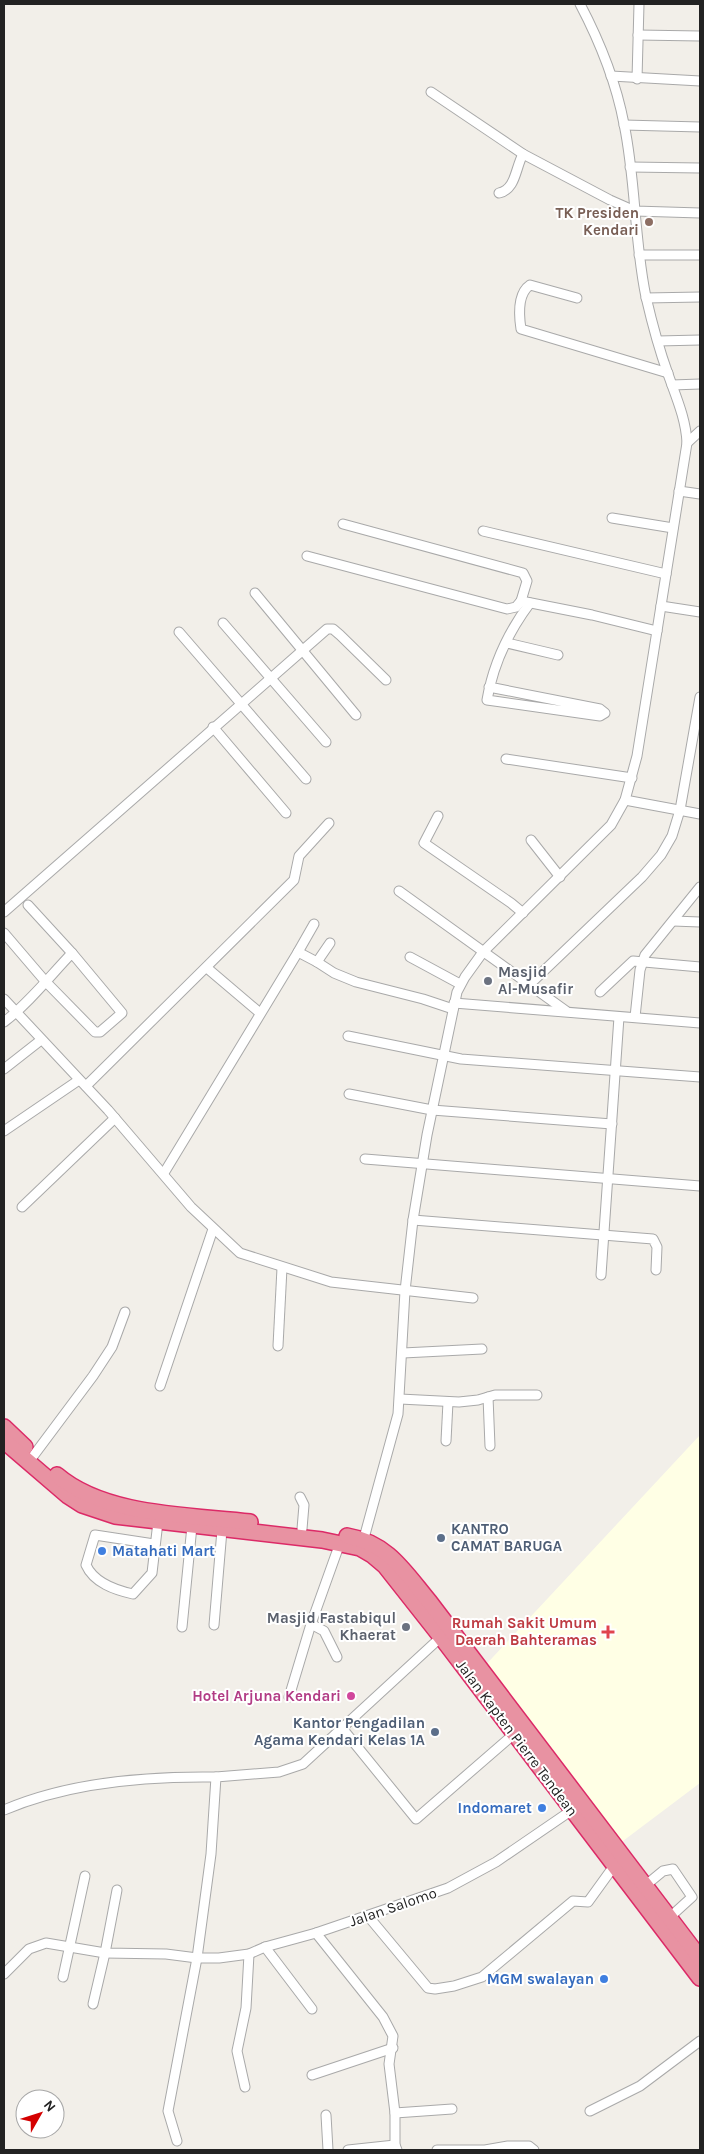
<svg xmlns="http://www.w3.org/2000/svg" width="704" height="2154" font-family="Karla,sans-serif">
<rect width="100%" height="100%" fill="#f2efe9"/>
<polygon fill="#ffffe5" points="700,1435 700,1783 611,1850 480,1671"/>
<g fill="none" stroke-linecap="round" stroke-linejoin="round">
<defs>
<g id="street">
<polyline points="638,35 700,36"/>
<polyline points="611,76 700,81"/>
<polyline points="637,79 639,4"/>
<polyline points="431,92 523,154 610,200 635,211 700,213"/>
<polyline points="624,125 700,127"/>
<polyline points="630,167 700,168"/>
<path d="M499 193C516 189 515 169 523 154"/>
<polyline points="639,255 700,255"/>
<path d="M577 298 530 285C517 294 519 316 521 329L668 373"/>
<polyline points="646,298 700,297"/>
<polyline points="658,341 700,340"/>
<polyline points="672,385 700,384"/>
<polyline points="687,443 700,431"/>
<polyline points="679,491 700,494"/>
<polyline points="612,518 673,528"/>
<polyline points="343,524 523,573 527,581 521,601 592,615 657,631"/>
<polyline points="483,531 666,574"/>
<polyline points="307,556 507,609 516,607 521,601"/>
<polyline points="255,593 356,715"/>
<polyline points="661,606 700,612"/>
<polyline points="223,623 326,742"/>
<polyline points="179,632 306,779"/>
<polyline points="507,643 558,655"/>
<path d="M489 687 600 709 605 713 600 716 487 700C493 665 509 631 530 603"/>
<polyline points="213,727 286,813"/>
<polyline points="506,759 632,778"/>
<polyline points="625,800 700,814"/>
<polyline points="438,816 424,843 511,903 523,913"/>
<polyline points="531,840 560,877"/>
<polyline points="399,891 566,1011"/>
<polyline points="28,905 72,953"/>
<polyline points="4,912 327,629 333,629 340,635 386,680"/>
<polyline points="673,921 700,922"/>
<path d="M4 933 45 981 95 1032H100L122 1013 72 953C50 976 29 1003 4 1022"/>
<polyline points="330,943 317,962 334,973 356,982 423,999 453,1009"/>
<polyline points="298,952 314,924"/>
<polyline points="410,957 460,984"/>
<polyline points="207,968 260,1013"/>
<polyline points="530,984 642,877 661,855 672,836 680,810 700,697"/>
<polyline points="600,992 633,961 700,967"/>
<polyline points="4,999 108,1110 191,1207 240,1253 331,1282 473,1298"/>
<polyline points="454,1003 700,1023"/>
<polyline points="635,1017 640,970 645,955 700,887"/>
<polyline points="348,1036 461,1059 700,1077"/>
<polyline points="4,1069 41,1040"/>
<polyline points="86,1086 294,880 299,856 329,823"/>
<polyline points="349,1094 432,1110 612,1124"/>
<polyline points="4,1131 79,1080"/>
<polyline points="365,1159 700,1186"/>
<polyline points="164,1173 298,952 317,962"/>
<polyline points="22,1207 115,1118"/>
<polyline points="413,1220 653,1239 657,1247 656,1270"/>
<polyline points="601,1275 619,1017"/>
<polyline points="278,1346 282,1268"/>
<polyline points="403,1353 482,1349"/>
<polyline points="160,1386 213,1229"/>
<polyline points="488,1397 490,1446"/>
<polyline points="400,1399 459,1402 478,1400 495,1395 537,1395"/>
<polyline points="446,1441 448,1402"/>
<polyline points="34,1455 93,1376 112,1347 125,1312"/>
<polyline points="300,1497 304,1505 302,1529"/>
<path d="M364 1538 398 1414 405 1291 413 1220 427 1135 457 992 465 977 483 952 611 825 625 800 637 756 687 443C686 419 676 397 668 374 659 349 652 323 646 297 634 240 636 181 624 124 616 82 600 42 580 4"/>
<path d="M154 1544 95 1535 86 1565C94 1583 115 1590 133 1594L152 1573 158 1522"/>
<polyline points="311,1624 324,1631 337,1657"/>
<polyline points="214,1625 222,1530"/>
<polyline points="182,1627 192,1526"/>
<polyline points="289,1697 311,1624 340,1543"/>
<polyline points="342,1728 416,1819 514,1734"/>
<path d="M4 1810C69 1782 146 1776 216 1777"/>
<polyline points="646,1885 663,1871 673,1869 692,1897 670,1917"/>
<polyline points="368,1916 428,1988 435,1989 454,1986 482,1977 573,1901 588,1902 614,1866"/>
<polyline points="316,1933 383,2017 393,2036 389,2064 395,2113 395,2145 397,2150"/>
<polyline points="265,1947 312,2009"/>
<polyline points="4,1974 29,1949 46,1943 105,1953 166,1954 197,1958 219,1958 249,1954 265,1947 316,1933 448,1888 496,1862 572,1810"/>
<polyline points="63,1977 85,1876"/>
<polyline points="93,2004 105,1953 117,1890"/>
<polyline points="312,2075 393,2048"/>
<polyline points="245,2087 237,2051 246,2008 249,1954"/>
<polyline points="590,2111 640,2086 700,2041"/>
<polyline points="395,2113 452,2109"/>
<polyline points="326,2115 328,2150"/>
<polyline points="177,2141 168,2111 197,1958 211,1854 216,1777 279,1772 303,1764 441,1637"/>
<polyline points="348,2150 395,2145"/>
<polyline points="437,2150 485,2150 508,2146 529,2146 534,2150"/>
</g>
<g id="highway">
<polyline points="4,1427 25,1447"/>
<polyline points="4,1441 68,1496 82,1505 115,1516 322,1540 360,1548 372,1555 385,1566 441,1637 700,1978"/>
<path d="M57 1475C105 1516 189 1515 250 1522"/>
<path d="M347 1536C388 1543 404 1571 429 1601L700 1958"/>
</g>
</defs>
<use href="#street" stroke="#a9a9a9" stroke-width="11"/>
<use href="#highway" stroke="#dc2a67" stroke-width="18"/>
<use href="#street" stroke="#fff" stroke-width="9"/>
<use href="#highway" stroke="#e892a2" stroke-width="15"/>
</g>
<circle fill="#8d6e63" stroke="#fff" stroke-width="2" cx="649" cy="222" r="5"/>
<g fill="#6b7280" stroke="#fff" stroke-width="2">
<circle cx="488" cy="981" r="5"/>
<circle cx="406" cy="1627" r="5"/>
</g>
<g fill="#5c6f8a" stroke="#fff" stroke-width="2">
<circle cx="441" cy="1538" r="5"/>
<circle cx="435" cy="1732" r="5"/>
</g>
<g fill="#3f7fe0" stroke="#fff" stroke-width="2">
<circle cx="102" cy="1551" r="5"/>
<circle cx="542" cy="1808" r="5"/>
<circle cx="604" cy="1979" r="5"/>
</g>
<path fill="#e0444e" stroke="#fff" stroke-width="2" d="M605.5 1624.5h5v5h5v5h-5v5h-5v-5h-5v-5h5z"/>
<circle fill="#d1479c" stroke="#fff" stroke-width="2" cx="351" cy="1696" r="5"/>
<g text-anchor="middle" dominant-baseline="central" stroke-width="4" stroke-linejoin="round" paint-order="stroke">
<g font-size="15" font-weight="bold" fill="#785e54" stroke="#fff" text-anchor="end">
<text x="639" y="213">TK Presiden<tspan x="639" dy="17">Kendari</tspan></text>
</g>
<g font-size="15" font-weight="bold" fill="#5b616d" stroke="#fff" text-anchor="start">
<text x="498" y="972">Masjid<tspan x="498" dy="17">Al-Musafir</tspan></text>
<text x="396" y="1618" text-anchor="end">Masjid Fastabiqul<tspan x="396" dy="17">Khaerat</tspan></text>
</g>
<g font-size="15" font-weight="bold" fill="#4e5e75" stroke="#fff" text-anchor="start">
<text x="451" y="1529">KANTRO<tspan x="451" dy="17">CAMAT BARUGA</tspan></text>
<text x="425" y="1723" text-anchor="end">Kantor Pengadilan<tspan x="425" dy="17">Agama Kendari Kelas 1A</tspan></text>
</g>
<g font-size="15" font-weight="bold" fill="#366cbe" stroke="#fff" text-anchor="end">
<text x="112" y="1551" text-anchor="start">Matahati Mart</text>
<text x="532" y="1808">Indomaret</text>
<text x="594" y="1979">MGM swalayan</text>
</g>
<g font-size="15" font-weight="bold" fill="#be3a42" stroke="#fff" text-anchor="end">
<text x="597" y="1623">Rumah Sakit Umum<tspan x="597" dy="17">Daerah Bahteramas</tspan></text>
</g>
<g font-size="15" font-weight="bold" fill="#b23c85" stroke="#fff" text-anchor="end">
<text x="341" y="1696">Hotel Arjuna Kendari</text>
</g>
<g font-size="15" fill="#222" stroke="#fff">
<text transform="translate(517 1738) rotate(53)">Jalan Kapten Pierre Tendean</text>
<text transform="translate(393 1907) rotate(-19)">Jalan Salomo</text>
</g>
</g>
<rect width="704" height="2154" fill="none" stroke="#222222" stroke-width="10"/>
<g transform="translate(40 2114) rotate(51)"><circle r="24" fill="#ffffff" stroke="#a7a7a7"/>
<path d="M0-4L9 19L0 12L-9 19Z" fill="#d40000"/>
<text y="-8" font-size="14" font-weight="bold" text-anchor="middle" fill="#222222">N</text>
</g>
</svg>
